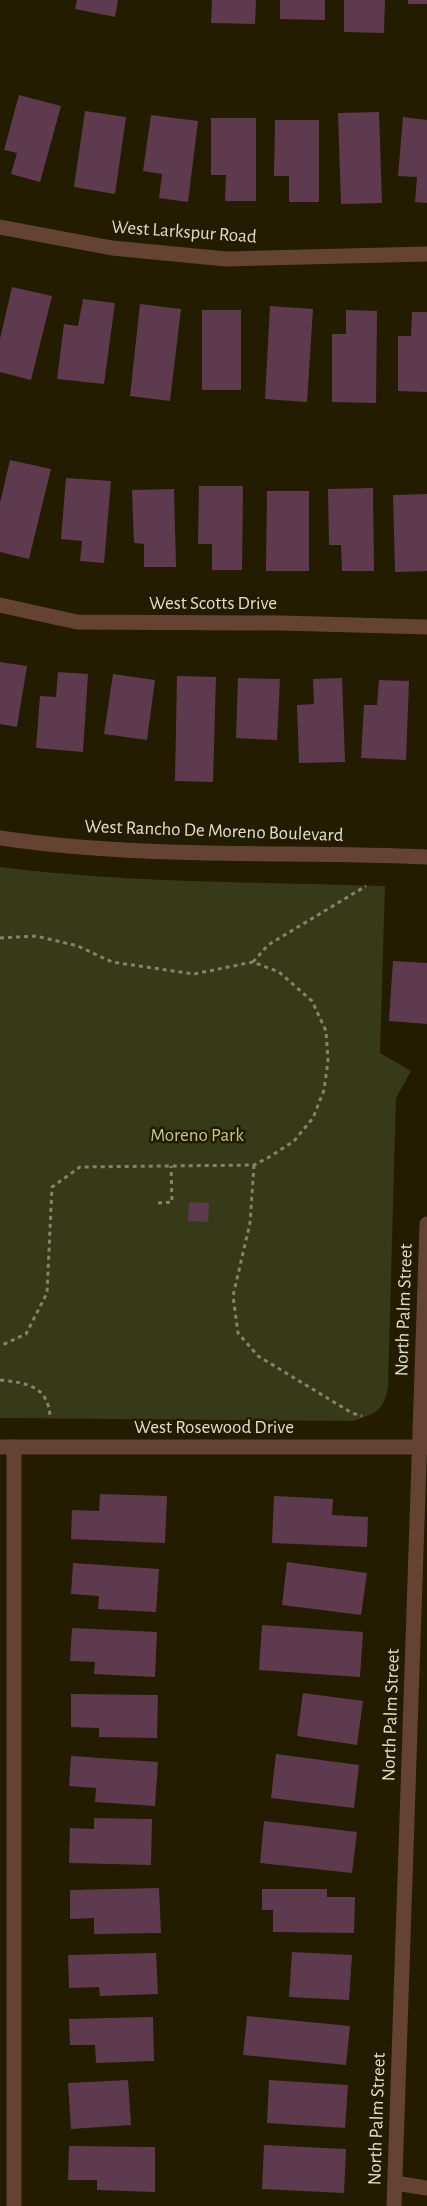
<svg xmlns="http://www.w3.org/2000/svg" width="427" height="2206" font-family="'Alegreya Sans',sans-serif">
<rect width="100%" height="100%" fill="#231c01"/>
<path fill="#363a18" d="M0 867C128 883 257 882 385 886L380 1053 411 1071 396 1098 388 1387C383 1412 377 1412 354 1421L0 1418Z"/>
<g fill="#5e3a4e">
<polygon points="77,0 118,0 115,17 75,9"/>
<polygon points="212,0 256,0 255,24 211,23"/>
<polygon points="280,0 325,0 325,20 280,19"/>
<polygon points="344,0 385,0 384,33 344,32"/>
<rect x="408" y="0" width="19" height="4"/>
<polygon points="19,95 61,106 40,182 11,174 17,153 4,150"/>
<polygon points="85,111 126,117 115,194 74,187"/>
<polygon points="379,112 382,203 341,204 338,113"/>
<polygon points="151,115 198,121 188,202 159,198 162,174 143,171"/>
<polygon points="403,117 427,120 427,203 415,202 417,177 398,176"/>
<polygon points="211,118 256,118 256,201 225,201 226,175 211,175"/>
<polygon points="275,120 319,120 319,202 289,202 289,176 274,176"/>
<polygon points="12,287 52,296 31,380 0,372 0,339"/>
<polygon points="83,299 115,303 104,384 57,379 64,324 78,326"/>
<polygon points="140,304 181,309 170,401 130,396"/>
<polygon points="270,306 313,309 307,402 265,399"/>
<rect x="202" y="310" width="39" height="80"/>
<polygon points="346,310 377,311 376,403 332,402 332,334 346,334"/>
<polygon points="412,312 427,312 427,392 398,391 398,336 411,336"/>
<polygon points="10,460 51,469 29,559 0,552 0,503"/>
<polygon points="66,478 111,481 104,563 80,561 82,541 61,539"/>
<polygon points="199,486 243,486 242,570 212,570 212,544 198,544"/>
<polygon points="373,488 374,571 342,571 341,545 329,545 328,489"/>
<polygon points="174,489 176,567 144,567 144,544 134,543 132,490"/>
<polygon points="267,491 309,491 309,571 266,571"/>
<polygon points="427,494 427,571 395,572 393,495"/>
<polygon points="0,662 27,666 17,727 0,724"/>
<polygon points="58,672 88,674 83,752 36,748 40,696 56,697"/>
<polygon points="113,674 155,680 147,740 104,734"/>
<polygon points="177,676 216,677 213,782 175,781"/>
<polygon points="238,678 280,679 277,740 236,738"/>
<polygon points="342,678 345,762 299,763 297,705 314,704 313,679"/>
<polygon points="379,680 409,681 406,760 361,758 364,705 377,705"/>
<polygon points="393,961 427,963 427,1024 389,1021"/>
<polygon points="189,1202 209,1203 208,1222 188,1221"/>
<polygon points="100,1494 167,1496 165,1543 71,1539 72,1510 99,1511"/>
<polygon points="274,1496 333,1499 332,1515 368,1517 367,1547 272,1543"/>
<polygon points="287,1562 367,1573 361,1615 282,1605"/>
<polygon points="73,1563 159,1569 156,1612 98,1609 99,1596 71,1594"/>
<polygon points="262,1625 363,1632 360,1677 259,1670"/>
<polygon points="72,1628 157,1632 155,1677 94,1674 95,1662 70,1661"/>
<polygon points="303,1693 363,1701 357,1745 297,1736"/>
<polygon points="71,1694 158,1695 157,1738 99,1737 99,1728 71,1727"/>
<polygon points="276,1754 359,1765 354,1808 271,1798"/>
<polygon points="71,1756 158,1762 155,1806 95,1802 96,1788 69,1786"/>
<polygon points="94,1818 152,1819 151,1865 69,1863 70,1828 94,1829"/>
<polygon points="264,1821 357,1832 352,1873 260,1863"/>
<polygon points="159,1888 161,1933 94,1934 94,1918 70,1919 70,1890"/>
<polygon points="262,1889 327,1889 327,1897 355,1897 354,1933 273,1932 273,1910 262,1910"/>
<polygon points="292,1952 352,1955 349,2000 289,1997"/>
<polygon points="156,1953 158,1994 100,1996 99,1987 69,1988 68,1955"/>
<polygon points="247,2016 350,2026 346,2065 243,2055"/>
<polygon points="153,2017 154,2061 96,2063 95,2045 70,2045 69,2019"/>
<polygon points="128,2080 131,2125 71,2129 68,2083"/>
<polygon points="269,2080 348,2085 345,2128 267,2123"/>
<polygon points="264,2145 346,2149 344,2193 262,2189"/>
<polygon points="69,2146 155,2147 155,2192 97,2190 97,2180 68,2180"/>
</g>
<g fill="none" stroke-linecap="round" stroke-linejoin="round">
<g stroke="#87826c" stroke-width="3" stroke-dasharray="4 4" stroke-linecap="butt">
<polyline points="0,938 36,936 78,946 112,962 194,974 253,962 279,972 312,1001 326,1031 328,1061 324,1090 313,1118 294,1141 271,1156 254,1165 80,1167 52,1187 47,1293 26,1334 0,1346"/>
<polyline points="253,962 268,945 366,886"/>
<polyline points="254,1165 250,1223 233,1296 238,1333 258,1356 352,1413 362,1416"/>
<polyline points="158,1203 172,1202 171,1166"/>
<path d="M0 1380C27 1383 49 1386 50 1418"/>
</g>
<g stroke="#654333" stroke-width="15">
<polyline points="0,227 112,248 226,259 427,254"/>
<polyline points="0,605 77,622 281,623 427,627"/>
<path d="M0 838C141 859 285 851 427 857"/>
<polyline points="0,1447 427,1447"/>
<polyline points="395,2183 427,2188"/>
<polyline points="14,2206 14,1447"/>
<polyline points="394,2206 427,1224"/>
</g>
</g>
<g text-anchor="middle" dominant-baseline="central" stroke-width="5" stroke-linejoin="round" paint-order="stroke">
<g font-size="19" fill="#e1ddcc" stroke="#231c01">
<text transform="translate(184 232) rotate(4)">West Larkspur Road</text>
<text x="213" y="603">West Scotts Drive</text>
<text transform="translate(214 831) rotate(2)">West Rancho De Moreno Boulevard</text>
<text transform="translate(404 1310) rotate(-88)">North Palm Street</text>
<text x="214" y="1427">West Rosewood Drive</text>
<text transform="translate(391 1715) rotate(-88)">North Palm Street</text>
<text transform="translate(377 2119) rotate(-88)">North Palm Street</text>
</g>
<g font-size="19" fill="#bfc986" stroke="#231c01">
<text x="197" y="1135">Moreno Park</text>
</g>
</g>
</svg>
